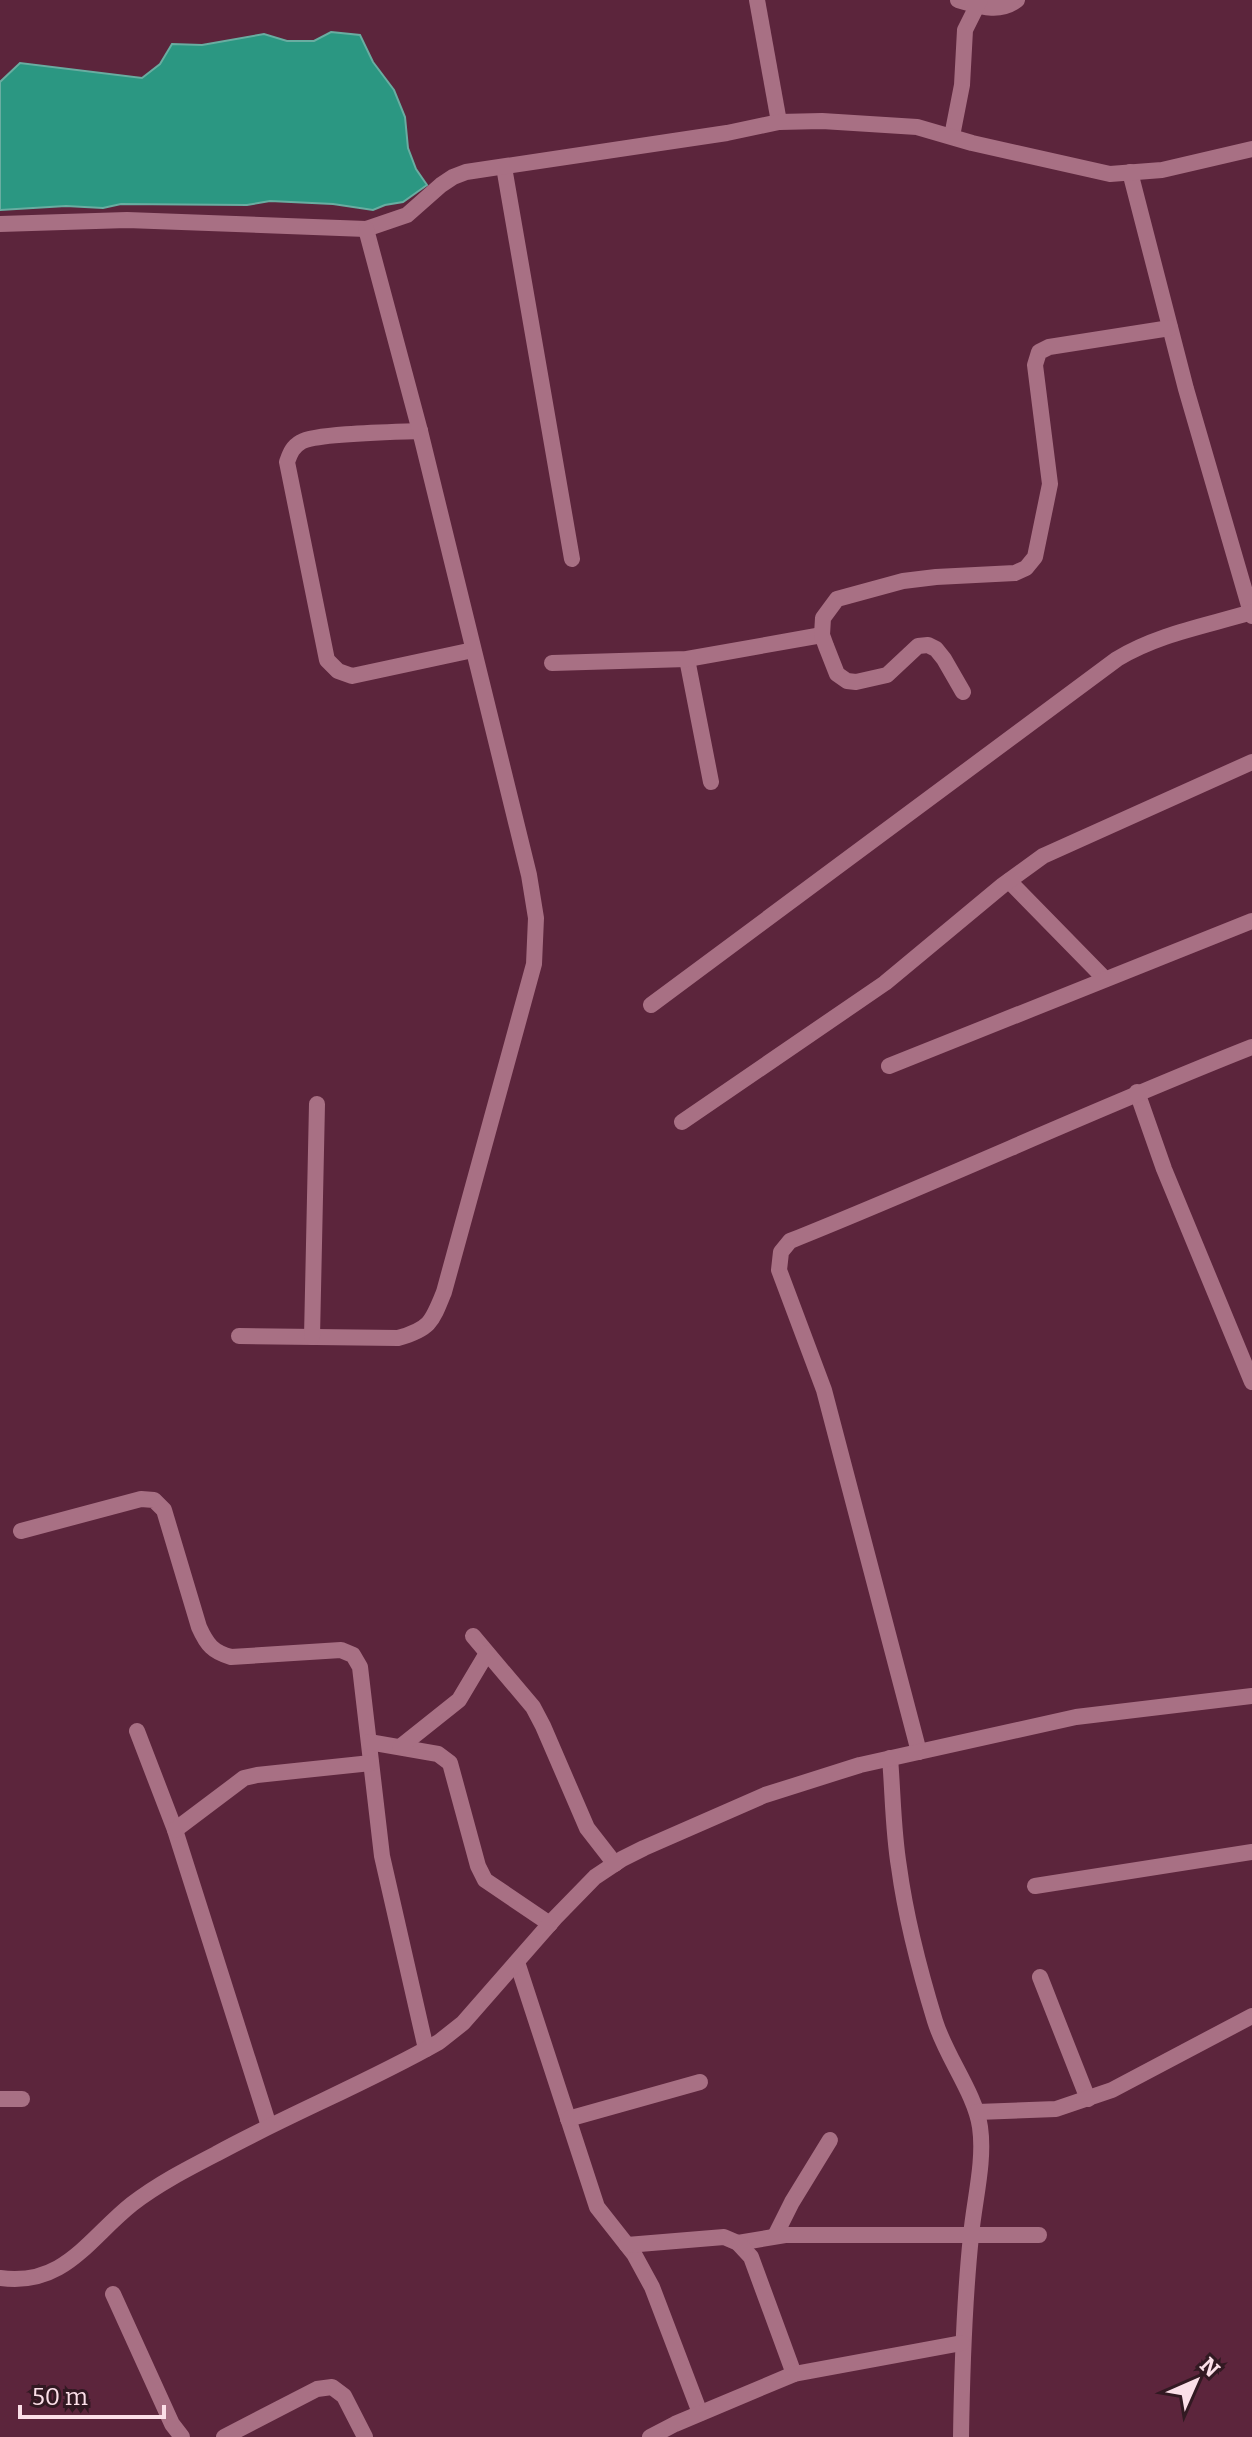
<svg xmlns="http://www.w3.org/2000/svg" width="1252" height="2437" font-family="Bitter,serif">
<rect width="100%" height="100%" fill="#5c253c"/>
<polygon fill="#2b9782" stroke="#69ada1" stroke-width="2" points="331,32 360,35 373,62 394,90 405,117 408,148 416,169 427,185 403,202 385,205 373,210 333,204 270,201 247,205 121,204 103,208 66,206 0,210 0,82 20,63 142,78 160,64 172,44 202,45 264,34 287,41 314,41"/>
<g fill="none" stroke-linecap="round" stroke-linejoin="round">
<g stroke="#a87084" stroke-width="16">
<polyline points="757,0 779,122"/>
<path d="M958 0C979 6 999 14 1017 0"/>
<polyline points="952,136 962,85 965,30 980,0"/>
<polyline points="504,167 572,559"/>
<polyline points="1130,172 1186,389 1252,616"/>
<polyline points="0,224 127,220 366,229 407,215 441,185 453,177 466,172 727,133 779,122 822,121 917,127 972,143 1110,174 1162,170 1252,149"/>
<path d="M420 431C397 432 316 433 301 442 292 447 290 454 287 462L327 660 338 671 352 676 473 650"/>
<polyline points="687,659 711,782"/>
<polyline points="552,663 687,659 822,635"/>
<polyline points="963,692 944,659 936,649 928,645 918,646 887,675 856,682 847,681 837,674 826,646 822,635 823,618 837,599 903,581 936,577 1015,573 1026,568 1035,557 1050,484 1035,365 1039,352 1049,347 1170,328"/>
<polyline points="1009,881 1105,979"/>
<path d="M651 1005 1117 659C1158 634 1206 626 1252 612"/>
<polyline points="889,1066 1252,921"/>
<polyline points="1137,1092 1164,1169 1252,1382"/>
<polyline points="682,1122 885,983 1003,885 1043,856 1252,762"/>
<path d="M239 1336 398 1338C430 1329 432 1322 444 1292L534 964 536 918 529 875 420 431 366 229"/>
<polyline points="312,1337 317,1104"/>
<path d="M21 1531 141 1499 154 1500 164 1510 199 1627C207 1645 213 1652 231 1657L341 1650 353 1655 360 1667 382 1856 426 2049"/>
<polyline points="473,1636 533,1707 543,1726 587,1828 615,1864"/>
<polyline points="137,1731 175,1830 269,2126"/>
<polyline points="369,1742 438,1754 450,1763 478,1866 485,1880 550,1924"/>
<polyline points="400,1747 459,1700 487,1653"/>
<path d="M919 1752 824 1390 779 1270 781 1252 790 1241C945 1179 1097 1108 1252 1047"/>
<path d="M890 1758C893 1794 893 1831 899 1867 906 1919 920 1972 935 2021 946 2057 975 2093 980 2127 985 2162 974 2201 971 2236 964 2303 962 2370 961 2437"/>
<polyline points="175,1830 244,1778 257,1775 371,1763"/>
<polyline points="1035,1886 1252,1852"/>
<polyline points="517,1962 597,2207 634,2254 652,2287 700,2413"/>
<polyline points="1040,1977 1088,2099"/>
<polyline points="0,2099 22,2099"/>
<polyline points="977,2112 1056,2109 1112,2090 1252,2016"/>
<polyline points="568,2119 700,2082"/>
<polyline points="775,2236 792,2202 830,2140"/>
<polyline points="738,2243 785,2235 1039,2235"/>
<polyline points="627,2245 724,2237 738,2243 751,2257 794,2374"/>
<path d="M0 2278C64 2287 88 2239 132 2204 158 2184 187 2169 216 2154 289 2114 367 2083 439 2042L463 2023 555 1918 595 1877 622 1859 644 1848 765 1795 860 1765 1076 1717 1252 1696"/>
<polyline points="113,2294 172,2424 182,2437"/>
<polyline points="224,2437 317,2389 332,2387 344,2396 365,2437"/>
<polyline points="650,2437 675,2424 794,2374 962,2343"/>
</g>
</g>
<g transform="translate(1196 2381) rotate(45)" stroke="#321922" stroke-width="6" paint-order="stroke">
<path d="M0-6L14 30L0 20L-14 30Z" fill="#fbdfe8"/>
<text y="-12" font-size="22" font-weight="bold" text-anchor="middle" fill="#fbdfe8">N</text>
</g>
<path d="M20 2405v12h144v-12" fill="none" stroke="#fbdfe8" stroke-width="4"/>
<text x="32" y="2405" font-size="24" fill="#fbdfe8" stroke="#321922" stroke-width="6" paint-order="stroke">50 m</text>
</svg>
